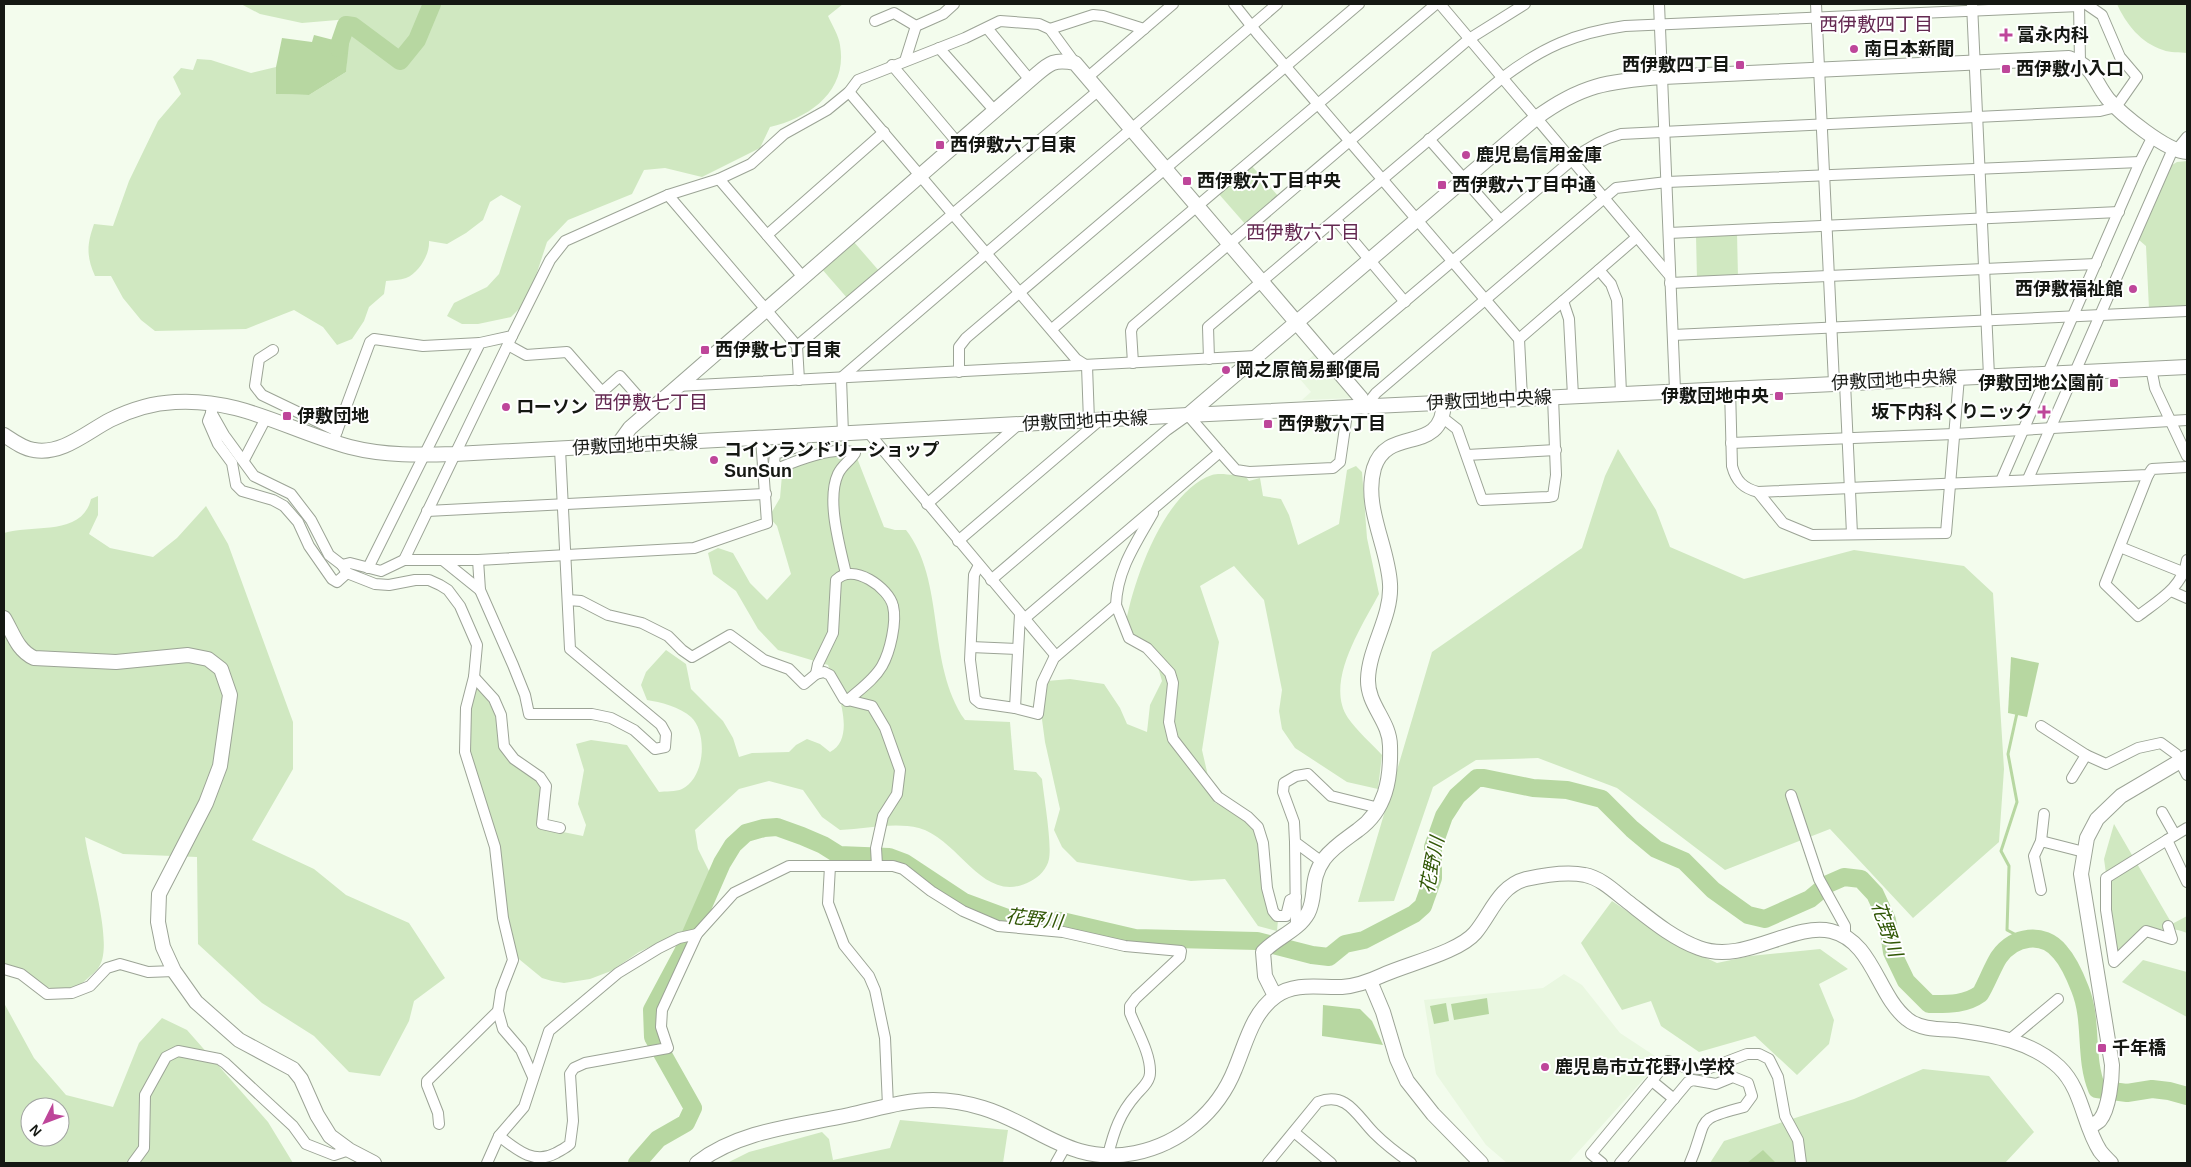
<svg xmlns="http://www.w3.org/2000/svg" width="2191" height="1167" font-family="Helvetica,'Noto Sans JP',sans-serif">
<rect width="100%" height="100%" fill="#f3fced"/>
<g fill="#e9f7e0">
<polygon points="1315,354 1354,398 1302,400 1311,392 1294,372"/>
<polygon points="1564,974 1582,985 1620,1033 1661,1060 1568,1163 1507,1163 1486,1145 1436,1074 1424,1000 1543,988"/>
</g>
<g fill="#d0e8c1" fill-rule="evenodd">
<path d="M241 4H843L828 16C832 25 839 36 840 45 848 91 810 118 770 127L760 148 702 177 665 168 644 170 632 194 568 220 547 242 528 300 511 317 478 324H462L447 316 454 303 487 287 499 274 521 206 501 195 490 202 483 220 466 233 447 244 429 241C430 254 419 273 406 278 400 280 393 280 386 281L384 294 369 307 364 321 352 339 337 345 323 327 294 310 246 329 155 331 141 320 123 298 111 276H95C86 256 87 244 94 224L113 226 129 181 158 121 181 94 173 77 181 68 193 70 197 59 211 60 251 73 276 67 277 94 309 95 346 72 349 19 302 23 260 14Z"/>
<path d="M2117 4H2187V53C2180 52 2170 53 2163 50 2141 43 2126 24 2117 4Z"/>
<polygon points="2187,161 2187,307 2149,309 2146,246 2139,240 2172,165 2177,162"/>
<polygon points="1251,165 1279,197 1246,225 1218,193"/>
<polygon points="1737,233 1738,277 1697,280 1696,235"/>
<polygon points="853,241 880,272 848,299 821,268"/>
<polygon points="1618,449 1656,510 1670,547 1744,579 1854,550 1964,566 1993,593 2004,769 1999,842 1913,918 1830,829 1725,870 1617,788 1538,758 1476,760 1433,787 1394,901 1358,902 1432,652 1582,548 1605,476"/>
<path d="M848 454 857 458 884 527 895 530H906C946 581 926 664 965 720L1010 722 1014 770 1036 772 1042 779C1044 798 1052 843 1049 859 1047 869 1039 877 1031 881 983 907 961 840 919 828 893 822 866 829 840 830L822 817 803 790 769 781 739 789 695 830 698 849 713 879 705 911 688 929 639 952 611 971 590 979 564 983 552 981 542 978 514 955 506 919 498 854 469 753 467 723 475 685C497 708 496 717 501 747L529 769 542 786 543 828 583 836 586 825 578 804 584 770 576 744 591 740 627 745 659 792C665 791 676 792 682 789 705 778 708 733 691 717 680 707 660 702 647 700L641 685 646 672 666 650 686 664 691 689 723 721 733 738 739 757 752 753 789 752 796 745 807 739 820 744 830 752C858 738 836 686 828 665L778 650 758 629 736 591 713 574 708 553 718 548 733 553 750 583 767 600 791 574 777 526 769 517 780 498 782 475C800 457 824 457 848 454Z"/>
<path d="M1356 466 1362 472 1367 538 1379 594C1362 626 1324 683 1348 718 1357 731 1371 743 1382 755L1378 789 1347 782 1295 748 1282 729 1279 711 1282 690 1264 600 1234 566 1200 586 1219 642 1202 750 1214 802 1242 817 1256 831 1259 854 1278 920 1277 931 1258 926 1225 879 1191 881 1077 862 1062 847 1054 830 1060 809 1045 742 1041 712 1047 681 1070 679 1104 684 1120 708 1127 724 1147 732 1150 705 1162 681 1155 657 1125 628C1132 583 1164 491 1212 475 1221 472 1237 476 1246 477L1249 481 1260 478 1263 496 1281 499 1289 515 1298 545 1339 524 1347 470Z"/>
<path d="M98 496V515L89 534 110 548 153 557 177 538 206 506 228 544 293 722V769L252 840 314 869 346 895 409 923 445 978 414 1001 409 1021 380 1076 349 1072 314 1036 262 1003 198 944 197 857 123 854 85 837C89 867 113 941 100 965 98 970 91 975 87 979 62 1004 28 978 4 965V533C32 524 82 537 91 499Z"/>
<path d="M2114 824 2172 924 2187 916V933C2158 921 2141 939 2117 953L2104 859Z"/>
<polygon points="1612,901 1676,944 1717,963 1750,956 1820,949 1848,969 1819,984 1834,1020 1829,1044 1797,1075 1755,1036 1699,1052 1661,1026 1651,1001 1622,1010 1581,943"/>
<polygon points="2143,960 2187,972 2187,1017 2122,982"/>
<path d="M4 1003 34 1058 66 1095 113 1107 139 1043 162 1018 187 1030 268 1122 293 1163H4ZM30 1107H60V1137H30Z"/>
<polygon points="1923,1069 1989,1076 2034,1132 2005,1163 1710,1163 1724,1141 1854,1099"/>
<polygon points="900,1120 1008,1130 1003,1163 727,1163 749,1152 822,1132 829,1139 833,1160 890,1148"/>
</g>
<g fill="#b7d7a1">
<polygon points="314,35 349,44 346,72 309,95 276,94 276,67 282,38 312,42"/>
<polygon points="2011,657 2039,663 2027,717 2008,713"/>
<polygon points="1487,998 1489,1014 1454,1020 1451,1004"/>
<polygon points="1446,1003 1449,1021 1434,1024 1430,1006"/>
<polygon points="1323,1005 1360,1009 1372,1021 1383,1045 1322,1036"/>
<polygon points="1763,1150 1776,1163 1747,1163"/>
</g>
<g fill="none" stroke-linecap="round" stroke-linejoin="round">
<polyline stroke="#b7d7a1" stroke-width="3" points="2017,713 2008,754 2017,802 2001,851 2009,866 2007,930 2024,939"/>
<g stroke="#b7d7a1" stroke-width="18">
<polyline points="338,48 346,25 353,26 400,61 417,40 432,4"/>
<path d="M637 1163 658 1139 686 1123 693 1108 653 1037 652 1010 683 952 722 863 733 845 746 833 764 828 777 827 802 836 823 845 839 855 889 857 905 863 964 902 1010 919 1062 921 1135 938 1257 941 1312 955 1329 957 1345 944 1364 940 1414 914 1423 906 1433 878V847L1444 816 1457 796 1477 778H1484L1533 788 1567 790 1602 799 1632 829 1656 849 1684 861 1713 890 1748 915 1765 919 1810 899 1828 884 1844 877 1861 879 1875 894 1887 920 1892 952 1906 981 1929 1004C1947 1004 1965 1005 1980 994 1983 991 1994 964 1999 957 2014 936 2043 931 2060 952 2069 962 2075 976 2080 989 2093 1021 2084 1057 2097 1089L2127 1093 2152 1089 2169 1091 2187 1096"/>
</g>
<defs>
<g id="street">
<polyline points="1234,4 1257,33 1519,339 1522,398"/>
<polyline points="1440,4 1670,276"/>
<polyline points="1659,4 1675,390"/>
<polyline points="1816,4 1834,383"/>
<polyline points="1972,4 1989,376"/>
<polyline points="2079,4 2080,62"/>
<polyline points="875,21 894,13 916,26"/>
<polyline points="987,28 1030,80"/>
<polyline points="1050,29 1093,15 1103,16 1144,29"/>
<polyline points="939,48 994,110"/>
<polyline points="905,61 916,26 943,14 954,4"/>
<polyline points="892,65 957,142"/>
<polyline points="1088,77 1173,4"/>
<polyline points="849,92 1076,359 1087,366"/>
<polyline points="1429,139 1500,220"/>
<polyline points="719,179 802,276"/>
<polyline points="668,195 797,346 799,380"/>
<polyline points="1336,220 1405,302"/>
<polyline points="1669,233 2119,212"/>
<polyline points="767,235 884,132"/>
<polyline points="1599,270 1611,284 1617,300 1621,393"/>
<polyline points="1670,283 2096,264"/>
<polyline points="1563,301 1569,319 1573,396"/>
<polyline points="1052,329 1436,4"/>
<polyline points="1673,335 2187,311"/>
<polyline points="1519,339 1637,237"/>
<polyline points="508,345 526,355 567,352 602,392 620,376 650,410"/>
<polyline points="797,346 1099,90"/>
<polyline points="273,350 259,359 255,386 262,395 337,431"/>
<path d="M1209 359 1208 327 1502 78C1543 47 1575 33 1625 26L2080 6"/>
<polyline points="1133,363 1131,331 1133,326 1469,39 1525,4"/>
<path d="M1332 363 1572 160C1587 148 1602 139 1621 134L2100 111 2116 107 2137 77 2120 57 2102 15 2086 4"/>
<polyline points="1087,366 1089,421"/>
<polyline points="2151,368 2155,388 2187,456"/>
<polyline points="959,372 959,347 966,338 1359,4"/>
<polyline points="1845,383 1852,534"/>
<polyline points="677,386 1256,356"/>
<path d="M1730 388 1732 466C1736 481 1743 488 1758 492L2148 475 2152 469 2187 467"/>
<polyline points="215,403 208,421 218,444 232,463 236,485 242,491 273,500 284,506 298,522 309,546 332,579 337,582 347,573"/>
<polyline points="1365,407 1376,393 1616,188 1667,182 2140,162"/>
<polyline points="211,412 224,435 254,476 291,494 311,520 329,555 342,565"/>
<polyline points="1443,418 1457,429 1482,500 1548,497 1553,496 1556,475 1553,397"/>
<polyline points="868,432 1056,656"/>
<polyline points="843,434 841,378 1277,4"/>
<path d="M805 436 800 446 775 454 774 463 779 468C798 460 835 445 855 453 850 461 842 465 838 474 826 500 840 547 846 574"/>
<polyline points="333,442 370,342 374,339 423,346 480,343"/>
<polyline points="1731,443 1954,434 2187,420"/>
<polyline points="1220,452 1236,470 1249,472 1333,468 1340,462 1348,407"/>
<polyline points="1467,455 1556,450"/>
<polyline points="244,460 266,418"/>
<path d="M2148 475 2105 584 2138 616C2159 600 2183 587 2187 560"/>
<polyline points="2028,479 2173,149 2179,147 2187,137"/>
<polyline points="2001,481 2140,162 2153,136"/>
<polyline points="1758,492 1783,523 1812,535 1946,533 1959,377"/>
<polyline points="927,504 1019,424"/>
<polyline points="427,511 766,494"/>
<polyline points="958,541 1100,420"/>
<polyline points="2120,547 2185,573"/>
<polyline points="404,560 512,336"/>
<polyline points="478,560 480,590 513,665 525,695 529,714 592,714 611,718 634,730 655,749 665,747 666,734 661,725 570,649 560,449"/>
<polyline points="444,561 480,590"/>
<polyline points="979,565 974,575 970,660 975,699 980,703 1015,708 1020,614"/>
<polyline points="368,568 480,343 512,336 550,260 565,241 668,195 719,179 751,164 784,134 827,110 849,92 858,80 965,38 1000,21 1039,24 1050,29 1075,63"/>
<polyline points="991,580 1167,430 1188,415 1220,452 1024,619"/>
<polyline points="2171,591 2187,598"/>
<polyline points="568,600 581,601 608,615 642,623 668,636 682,650 692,657 730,635 764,660 789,669 804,684 816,674 824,672 830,675 844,699 872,706 885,728 900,770 897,794 883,816 876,848 877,865"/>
<polyline points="1116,605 1129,638 1147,648 1170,673 1173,683 1169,722 1173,739 1218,797 1248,817 1258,827 1263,843 1267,888 1273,911 1277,916 1286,916 1290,900 1296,897"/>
<polyline points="971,647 1017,649"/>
<path d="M816 674 818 664 833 633 836 580C853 562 889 588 893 606 897 622 890 652 882 666 874 680 859 690 847 701"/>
<polyline points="474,677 494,699 501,715 504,746 514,759 540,777 546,786 542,824 560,828"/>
<path d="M1015 708 1038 714 1042 683 1054 658 1116 605C1117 570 1136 543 1153 513"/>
<polyline points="2041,726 2086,755 2106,764 2138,748 2161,743 2176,754 2187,775"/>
<polyline points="2072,778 2086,755"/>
<polyline points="1791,795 1819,879 1845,926 1845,936"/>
<polyline points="2162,812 2175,835"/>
<polyline points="2187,828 2167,840 2187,882"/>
<polyline points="2167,840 2106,878 2106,910 2114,962 2146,931 2172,939 2168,926"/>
<polyline points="2041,841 2044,814"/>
<polyline points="1295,842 1296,928"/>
<polyline points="1322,862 1295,842 1294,822 1283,792 1284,783 1296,776 1308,774 1331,796 1379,808"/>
<polyline points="830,866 828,903 844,945 869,976 875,990 885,1038 888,1106"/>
<polyline points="2041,890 2034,856 2041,841 2084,852"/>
<polyline points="4,969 21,974 47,994 72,993 90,986 107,968 120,964 148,972 174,971"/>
<polyline points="2009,1040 2058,999"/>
<polyline points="533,1077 521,1050 503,1029 498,1011 501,991 513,960 503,918 495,847 465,752 466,708 474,677 477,645 460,606 448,590 440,585 429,580 415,580 389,585 375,584 347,573 342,565 350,563 381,571 404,560 478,560 694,548 767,523 761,438"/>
<polyline points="1652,1081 1674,1099"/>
<polyline points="439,1124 438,1113 427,1085 427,1081 498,1011"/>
<polyline points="1294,1132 1331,1163"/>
<path d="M499 1136C517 1150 534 1165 556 1153 561 1150 566 1148 570 1144L573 1121 570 1074 574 1068 585 1063 668 1048 661 1027 662 1010 697 934 734 893 789 866H893L903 869 931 891 963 911 998 926 1063 932 1125 946 1181 951 1180 957 1136 998 1130 1006V1013C1137 1031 1151 1054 1150 1073 1150 1082 1141 1089 1136 1095 1120 1113 1114 1131 1108 1155"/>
<polyline points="133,1163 144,1148 145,1095 166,1057 178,1051 219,1059 225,1063 293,1126 306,1144 334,1155 349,1150"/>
<polyline points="487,1163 499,1136 524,1107 549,1031 618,973 659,948 679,938 697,934"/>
<polyline points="1056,1163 1065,1147"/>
<path d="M1268 1163 1318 1102C1347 1091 1357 1116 1374 1133 1385 1144 1398 1154 1411 1163"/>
<polyline points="1602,1163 1591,1154 1668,1061 1687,1068 1700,1069 1710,1068 1747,1054 1759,1054 1769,1059 1778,1077 1785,1116 1798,1140 1801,1163"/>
<path d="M1620 1163 1688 1082 1693 1080 1716 1084 1733 1077 1748 1083 1752 1096 1744 1107C1692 1120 1709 1119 1690 1163"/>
</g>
<g id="secondary">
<path d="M1188 415 1536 118C1581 85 1608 81 1663 77L2069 58C2095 67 2093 80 2108 99 2121 114 2167 152 2187 152"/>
<path d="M4 435C13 441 24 449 34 450 62 455 87 432 110 420 130 410 153 403 175 402 241 398 289 431 350 447 385 456 420 455 455 454L1188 415 2187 367"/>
<path d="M617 446 630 428 1030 80C1048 65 1051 58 1075 63L1361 398 1365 407"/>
<path d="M4 618C13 633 17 650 34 658L116 662 188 655 208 659 221 669 230 695 220 766 206 803 159 894 158 922 163 947 174 971 196 1002 239 1040 293 1069 301 1079 317 1115 330 1136 349 1150 374 1163"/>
<polyline points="1370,981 1383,1012 1397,1059 1407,1081 1433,1114 1481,1163"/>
<path d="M1275 996 1265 976 1263 952C1277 937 1298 931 1308 913 1317 896 1309 880 1324 859 1333 847 1346 839 1358 830 1386 810 1391 779 1390 746 1390 721 1367 705 1368 679 1369 647 1392 617 1390 584 1388 546 1363 507 1374 468 1388 424 1442 457 1444 402"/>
<path d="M2090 1127C2093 1125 2098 1122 2100 1120 2109 1109 2112 1079 2112 1065L2081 874 2087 838 2097 819 2121 796 2187 757"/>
<path d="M697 1163C740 1130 797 1126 849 1115 877 1109 905 1100 933 1100 950 1100 967 1103 983 1108 1039 1125 1070 1166 1135 1153 1180 1144 1218 1112 1235 1069 1246 1043 1252 1013 1276 996 1295 982 1320 988 1342 987 1356 986 1370 981 1383 975 1407 964 1459 952 1475 933 1491 914 1499 886 1526 879 1544 875 1566 871 1585 875 1601 878 1615 892 1628 902 1650 919 1672 938 1699 948 1744 965 1792 922 1831 931 1873 941 1877 995 1907 1019 1920 1030 1941 1029 1956 1030 1993 1035 2031 1041 2059 1067 2083 1090 2083 1125 2100 1151 2103 1155 2107 1159 2111 1163"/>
</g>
</defs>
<use href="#street" stroke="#9ca496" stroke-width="12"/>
<use href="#secondary" stroke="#9ca496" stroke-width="16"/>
<use href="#street" stroke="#fff" stroke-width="10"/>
<use href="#secondary" stroke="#fff" stroke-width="14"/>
</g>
<g fill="#be469a" stroke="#fff" stroke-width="2">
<path d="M2003.5 27.5h5v5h5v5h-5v5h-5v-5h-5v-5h5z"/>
<circle cx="1854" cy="49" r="5"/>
<rect x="1735" y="60" width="10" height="10" rx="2.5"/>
<rect x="2001" y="64" width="10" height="10" rx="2.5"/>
<rect x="935" y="140" width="10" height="10" rx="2.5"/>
<circle cx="1466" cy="155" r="5"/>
<rect x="1182" y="176" width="10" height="10" rx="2.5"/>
<rect x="1437" y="180" width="10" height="10" rx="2.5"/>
<circle cx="2133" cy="289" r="5"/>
<rect x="700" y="345" width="10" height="10" rx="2.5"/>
<circle cx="1226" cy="370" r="5"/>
<rect x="2109" y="378" width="10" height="10" rx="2.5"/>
<rect x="1774" y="391" width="10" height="10" rx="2.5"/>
<circle cx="506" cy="407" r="5"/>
<path d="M2041.5 404.5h5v5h5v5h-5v5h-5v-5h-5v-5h5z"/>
<rect x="282" y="411" width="10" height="10" rx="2.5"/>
<rect x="1263" y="419" width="10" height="10" rx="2.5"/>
<circle cx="714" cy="460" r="5"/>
<rect x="2097" y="1043" width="10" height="10" rx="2.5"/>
<circle cx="1545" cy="1067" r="5"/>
</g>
<g text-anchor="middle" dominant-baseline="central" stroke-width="4" stroke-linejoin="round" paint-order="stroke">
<g font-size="18" font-weight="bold" fill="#151813" stroke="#fff" text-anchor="start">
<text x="2017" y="35">冨永内科</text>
<text x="1864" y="49">南日本新聞</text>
<text x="1730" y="65" text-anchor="end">西伊敷四丁目</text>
<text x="2016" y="69">西伊敷小入口</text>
<text x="950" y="145">西伊敷六丁目東</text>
<text x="1476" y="155">鹿児島信用金庫</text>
<text x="1197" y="181">西伊敷六丁目中央</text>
<text x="1452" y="185">西伊敷六丁目中通</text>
<text x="2123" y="289" text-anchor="end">西伊敷福祉館</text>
<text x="715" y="350">西伊敷七丁目東</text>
<text x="1236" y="370">岡之原簡易郵便局</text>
<text x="2104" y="383" text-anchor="end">伊敷団地公園前</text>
<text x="1769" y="396" text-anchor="end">伊敷団地中央</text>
<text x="516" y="407">ローソン</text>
<text x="2033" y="412" text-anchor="end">坂下内科くりニック</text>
<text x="297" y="416">伊敷団地</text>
<text x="1278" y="424">西伊敷六丁目</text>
<text x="724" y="450">コインランドリーショップ<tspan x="724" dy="21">SunSun</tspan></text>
<text x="2112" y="1048">千年橋</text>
<text x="1555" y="1067">鹿児島市立花野小学校</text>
</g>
<g font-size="18" fill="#151813" stroke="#fff">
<text transform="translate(1894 380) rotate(-3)">伊敷団地中央線</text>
<text transform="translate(1489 400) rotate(-3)">伊敷団地中央線</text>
<text transform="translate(1085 421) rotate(-3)">伊敷団地中央線</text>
<text transform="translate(635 445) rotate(-3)">伊敷団地中央線</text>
</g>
<g font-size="19" fill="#642951" stroke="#fff">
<text x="1876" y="24">西伊敷四丁目</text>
<text x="1303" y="232">西伊敷六丁目</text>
<text x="651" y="402">西伊敷七丁目</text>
</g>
<g font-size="19" font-style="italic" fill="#315706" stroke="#fff">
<text transform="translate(1432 865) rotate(-79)">花野川</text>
<text transform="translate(1034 919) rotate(7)">花野川</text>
<text transform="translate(1887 929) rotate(71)">花野川</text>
</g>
</g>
<rect width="2191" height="1167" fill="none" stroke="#151813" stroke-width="10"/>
<g transform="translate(45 1122) rotate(228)"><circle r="24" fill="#ffffff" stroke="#a1a3a1"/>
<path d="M0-4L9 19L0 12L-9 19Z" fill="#be469a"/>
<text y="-8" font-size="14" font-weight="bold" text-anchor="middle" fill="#151813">N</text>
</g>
</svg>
